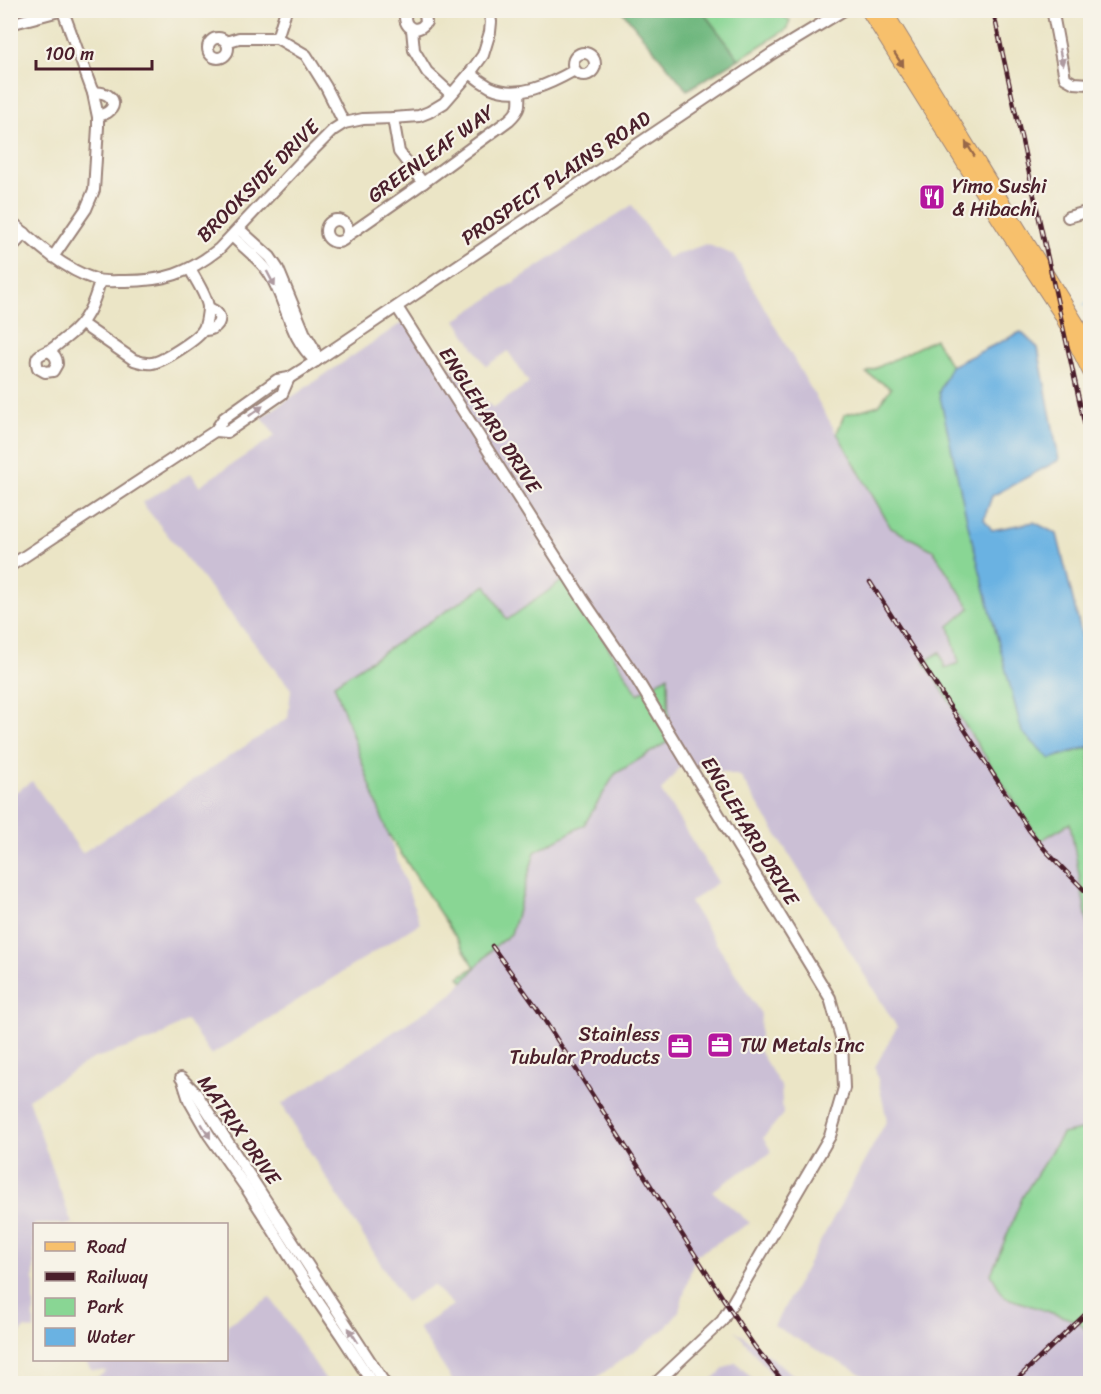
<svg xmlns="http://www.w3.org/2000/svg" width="1101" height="1394" font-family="Sriracha,sans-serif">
<rect width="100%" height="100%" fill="#f7f3e8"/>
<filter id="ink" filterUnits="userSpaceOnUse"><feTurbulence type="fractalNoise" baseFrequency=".0167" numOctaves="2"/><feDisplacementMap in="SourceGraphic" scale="12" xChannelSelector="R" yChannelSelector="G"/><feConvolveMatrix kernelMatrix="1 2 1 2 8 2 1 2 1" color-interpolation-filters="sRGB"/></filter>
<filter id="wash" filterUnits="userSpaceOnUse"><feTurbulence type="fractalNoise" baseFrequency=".008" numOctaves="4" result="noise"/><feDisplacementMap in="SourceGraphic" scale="24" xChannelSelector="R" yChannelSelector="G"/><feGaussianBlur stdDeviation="1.35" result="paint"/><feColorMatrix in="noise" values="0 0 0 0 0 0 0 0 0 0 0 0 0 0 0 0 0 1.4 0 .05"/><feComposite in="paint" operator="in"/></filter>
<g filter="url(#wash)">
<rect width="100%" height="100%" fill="#ebe5c6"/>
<g fill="#cbbfd5">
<polygon points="632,205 667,258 706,244 734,255 891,528 933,550 970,608 960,663 944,668 940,652 924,663 1039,841 1070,823 1090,937 1090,1128 1062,1134 1023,1196 1004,1297 1079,1322 1090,1335 1090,1383 877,1383 774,1326 887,1120 875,1067 897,1027 740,776 683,763 661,791 718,882 690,902 761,1014 759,1051 781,1086 783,1114 763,1138 772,1152 712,1191 750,1223 695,1256 679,1311 665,1329 589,1383 454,1383 418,1328 453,1305 433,1285 405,1302 298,1133 282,1104 452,994 494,947 511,934 535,852 583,825 615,774 669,741 667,677 639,694 507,620 485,586 334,684 420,923 211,1055 187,1020 155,1039 92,1059 28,1099 72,1224 34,1224 34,1330 25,1328 11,1344 11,795 32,781 82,853 288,718 291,689 142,503 191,473 199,486 275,436 262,417 403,322 493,408 529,383 508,351 486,366 456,320"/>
<polygon points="270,1297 328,1383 88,1383 107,1371 91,1370 85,1360 226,1360 227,1325"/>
<polygon points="735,1330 804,1383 779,1383"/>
<polygon points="736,1362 756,1383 708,1383 725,1368"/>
</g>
<g fill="#89d694" stroke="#6a7a60" stroke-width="1.5">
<polygon points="702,11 774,11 790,20 787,29 739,59"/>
<polygon points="935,339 951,366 939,392 1050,759 1090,747 1090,937 1070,823 1040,841 924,662 940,652 945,668 959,663 949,626 970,608 933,550 891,528 837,433 844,415 879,405 891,388 866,373"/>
<polygon points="565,579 638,694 668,676 669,741 615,774 584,825 535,852 511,934 494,947 463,982 459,977 475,967 387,832 334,684 486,585 507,620"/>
<polygon points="1090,1128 1090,1335 1079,1322 1004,1297 991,1274 1023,1196 1062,1134"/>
</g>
<polygon fill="#6eb77e" stroke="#5c6b54" stroke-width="1.5" points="622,11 702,11 739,59 687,90"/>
<polygon fill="#6ab2e2" stroke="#5a6886" stroke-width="1.5" points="1021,332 1038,348 1059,460 992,496 984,519 992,530 1034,522 1057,534 1090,669 1090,746 1050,759 1022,732 968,525 939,392 951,366"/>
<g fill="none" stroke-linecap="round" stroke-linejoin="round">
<polyline stroke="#6ab2e2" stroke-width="2" points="1084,305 1090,303"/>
</g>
</g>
<g filter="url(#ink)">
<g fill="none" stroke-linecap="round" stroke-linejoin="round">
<defs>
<g id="minor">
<path d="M409 10 405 15C404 29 418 34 426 22L425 14 423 10"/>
<polyline points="1054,10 1053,14 1065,78 1074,83 1090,84"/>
<polyline points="10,24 63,10"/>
<polyline points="412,29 414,50 427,72 451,94"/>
<circle cx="218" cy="48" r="10"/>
<polyline points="277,38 286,10"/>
<polyline points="226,42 239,38 277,38 306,55 326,87 344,123"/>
<circle cx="584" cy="64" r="11"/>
<path d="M470 73C476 78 483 83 490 87 519 100 550 84 575 70"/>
<path d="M93 93C107 90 121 102 108 112 107 113 99 116 98 117"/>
<polyline points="393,118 399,152 423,183"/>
<polyline points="1068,217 1090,211"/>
<path d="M10 220C36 244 63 269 97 280 106 282 116 281 125 281 165 281 187 274 219 249L300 163 333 130 344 123 363 119 393 118 419 116 429 112 444 103 470 73 483 55 490 32 491 22 489 10"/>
<circle cx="337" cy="231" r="11"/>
<polyline points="239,229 270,257 278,269 304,332 313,347 315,352 316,361"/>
<path d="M232 236C244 248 260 259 269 273 287 301 289 339 316 361"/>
<path d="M347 236 423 183 509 120C520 110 520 106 519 92"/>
<polyline points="10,249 25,233"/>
<polyline points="53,257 86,209 94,190 98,127 98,117 93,93 63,11"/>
<polyline points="397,307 582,598 633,673 830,998 842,1041 844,1088 830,1136 722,1321 655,1384"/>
<path d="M82 324 134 360C140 362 146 364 152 363 162 362 198 339 203 330 206 326 208 313 208 307 207 296 195 279 190 269"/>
<path d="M204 330C221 330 226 313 208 308"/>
<path d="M48 351C54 354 57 357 57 364L53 371 45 372 38 368C34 356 39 355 48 351 55 348 61 341 67 337 87 322 94 303 100 281"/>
<polyline points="215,431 227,432 282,394 289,378"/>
<polyline points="10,566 215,431 224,418 277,380 289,378 316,361 773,53 844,10"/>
<polyline points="181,1078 196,1093 385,1384"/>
<polyline points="183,1081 189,1100 209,1135 247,1189 319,1303 341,1335 373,1384"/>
</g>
<g id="major">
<polyline points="868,10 1001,222 1061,314 1090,372"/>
<polyline points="884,10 1090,345"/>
</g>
</defs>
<use href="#minor" stroke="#9a8278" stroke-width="14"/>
<use href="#major" stroke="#9a8278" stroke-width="16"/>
<use href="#minor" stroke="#fff" stroke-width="10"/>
<use href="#major" stroke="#f7c06c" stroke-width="14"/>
<defs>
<g id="rail">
<polyline points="993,10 1090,449"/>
<polyline points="870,582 1029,830 1046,851 1090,896"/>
<polyline points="492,946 538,1010 744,1331 755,1347 785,1384"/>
<polyline points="987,1384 987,1383"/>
<polyline points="1012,1384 1090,1310"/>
</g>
</defs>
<use href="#rail" stroke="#4a1f2b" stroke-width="4.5"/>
<use href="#rail" stroke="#f7f3e8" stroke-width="2" stroke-dasharray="7" stroke-linecap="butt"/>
</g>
<defs><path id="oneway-solid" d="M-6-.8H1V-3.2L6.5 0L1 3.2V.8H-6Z" transform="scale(1.5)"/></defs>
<g fill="#ae9aa0">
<use href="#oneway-solid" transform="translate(1061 57) rotate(79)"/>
<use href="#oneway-solid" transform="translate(271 279) rotate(62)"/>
<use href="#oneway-solid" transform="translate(256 411) rotate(-36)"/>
<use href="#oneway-solid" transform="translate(206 1131) rotate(59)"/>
<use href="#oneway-solid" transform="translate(353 1335) rotate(-123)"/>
</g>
<g fill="#986748">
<use href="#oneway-solid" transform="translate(899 60) rotate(57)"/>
<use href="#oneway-solid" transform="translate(970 149) rotate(-122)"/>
</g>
</g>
<defs>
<symbol id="restaurant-square" viewBox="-11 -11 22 22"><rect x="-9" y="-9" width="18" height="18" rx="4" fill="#b5179e" stroke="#f7f3e8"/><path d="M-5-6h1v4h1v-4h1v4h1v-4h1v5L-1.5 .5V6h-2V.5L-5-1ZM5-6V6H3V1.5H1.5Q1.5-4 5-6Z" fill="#fff"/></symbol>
<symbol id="office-square" viewBox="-11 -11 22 22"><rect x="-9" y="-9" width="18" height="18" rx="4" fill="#b5179e" stroke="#f7f3e8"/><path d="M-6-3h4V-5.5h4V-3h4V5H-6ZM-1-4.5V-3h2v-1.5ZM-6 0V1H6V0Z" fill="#fff"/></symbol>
</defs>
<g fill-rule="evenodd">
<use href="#restaurant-square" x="917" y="182" width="30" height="30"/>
<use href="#office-square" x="705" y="1030" width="30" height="30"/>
<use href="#office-square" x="665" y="1031" width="30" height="30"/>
</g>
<g text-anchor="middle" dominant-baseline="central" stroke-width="4.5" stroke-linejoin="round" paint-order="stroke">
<g font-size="20" fill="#4a1f2b" stroke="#f7f3e8">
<text transform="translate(431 154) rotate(-36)">GREENLEAF WAY</text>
<text transform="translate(556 178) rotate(-34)">PROSPECT PLAINS ROAD</text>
<text transform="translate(258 181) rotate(-45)">BROOKSIDE DRIVE</text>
<text transform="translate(490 420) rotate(57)">ENGLEHARD DRIVE</text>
<text transform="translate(750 831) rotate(59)">ENGLEHARD DRIVE</text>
<text transform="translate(239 1130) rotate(55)">MATRIX DRIVE</text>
</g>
<g font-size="20" fill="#4a1f2b" stroke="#f7f3e8" text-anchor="start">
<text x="952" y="186">Yimo Sushi<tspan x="952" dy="23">&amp; Hibachi</tspan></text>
<text x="660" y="1034" text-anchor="end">Stainless<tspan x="660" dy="23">Tubular Products</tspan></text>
<text x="740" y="1045">TW Metals Inc</text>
</g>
</g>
<rect width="1101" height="1394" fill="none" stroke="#f7f3e8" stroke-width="36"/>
<rect x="33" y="1223" width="195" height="138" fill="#f7f3e8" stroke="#b29e9c" stroke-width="1.5"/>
<rect x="45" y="1242" width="30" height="9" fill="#f7c06c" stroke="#b29e9c" stroke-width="1.5"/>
<text x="87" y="1253" font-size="18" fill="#4a1f2b">Road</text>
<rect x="45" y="1272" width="30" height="9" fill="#4a1f2b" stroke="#b29e9c" stroke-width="1.5"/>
<text x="87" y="1283" font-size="18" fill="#4a1f2b">Railway</text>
<rect x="45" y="1298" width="30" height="18" fill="#89d694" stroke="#b29e9c" stroke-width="1.5"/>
<text x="87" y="1313" font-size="18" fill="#4a1f2b">Park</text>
<rect x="45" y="1328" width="30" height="18" fill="#6ab2e2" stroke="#b29e9c" stroke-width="1.5"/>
<text x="87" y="1343" font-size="18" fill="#4a1f2b">Water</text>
<path d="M36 60v9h116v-9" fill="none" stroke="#4a1f2b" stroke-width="3"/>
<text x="45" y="60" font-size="18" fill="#4a1f2b" stroke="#f7f3e8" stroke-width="4.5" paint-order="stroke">100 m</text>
</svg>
